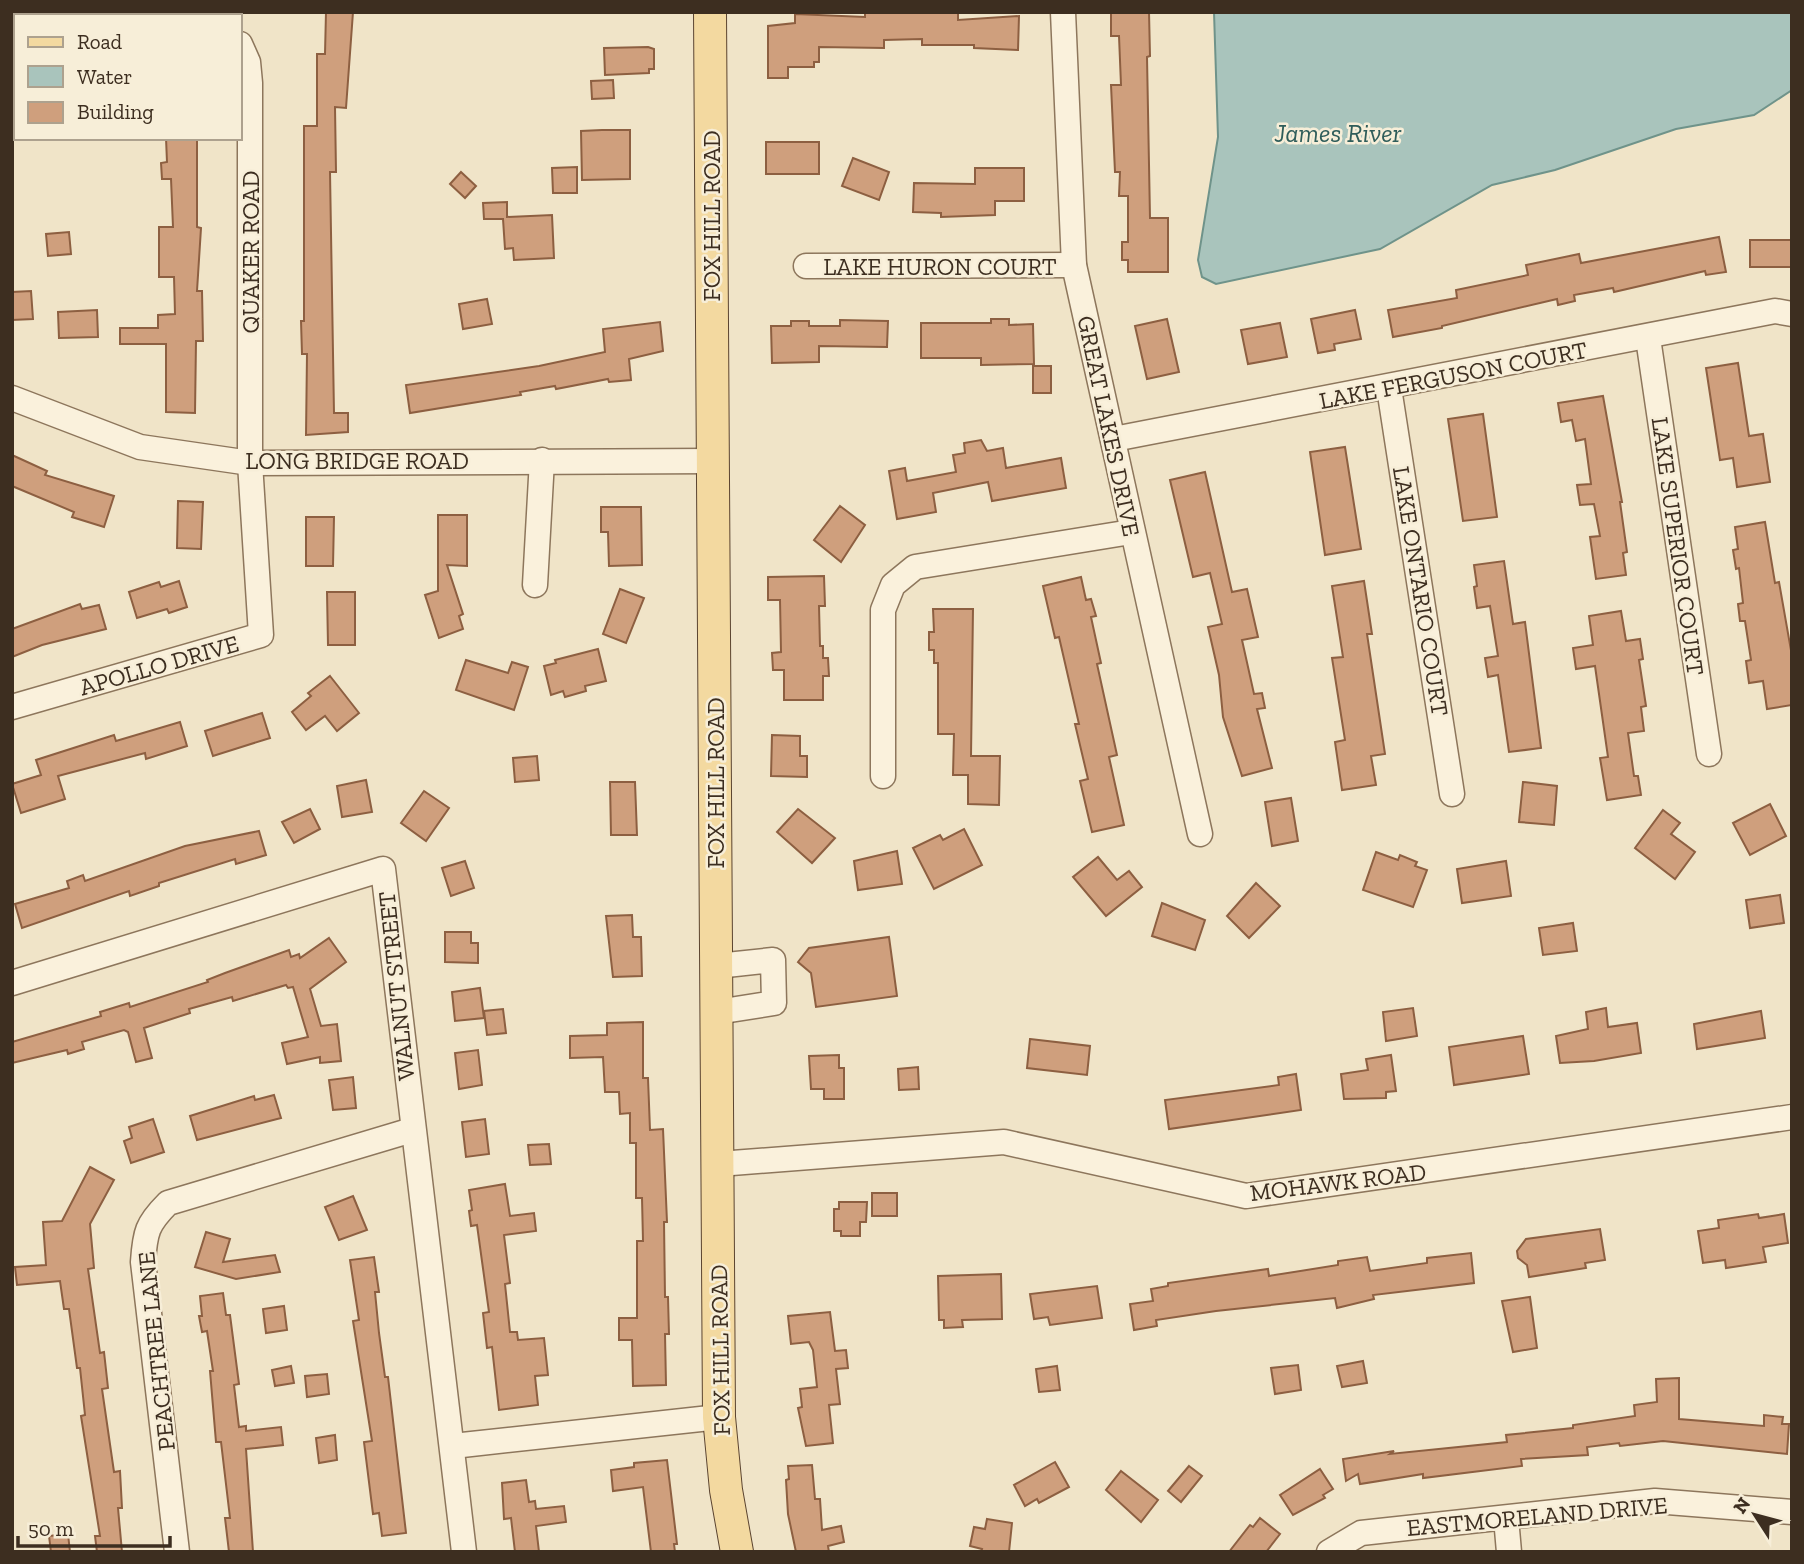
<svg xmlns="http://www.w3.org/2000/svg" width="1804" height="1564" font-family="'Zilla Slab',serif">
<rect width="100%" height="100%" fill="#f0e4c8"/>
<polygon fill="#a9c4bc" stroke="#6f938a" stroke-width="2" points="1214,12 1792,12 1792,90 1754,115 1676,129 1555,170 1492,185 1380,249 1216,284 1202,277 1198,260 1218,137"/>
<g fill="#cf9f7d" stroke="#8d5f41" stroke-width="2">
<polygon points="326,12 353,12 346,108 335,107 336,172 330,172 334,413 348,413 348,432 306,435 307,354 302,354 301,321 304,321 304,126 317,126 317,54 325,54"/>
<polygon points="958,12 958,20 1019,16 1018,50 974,48 974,45 922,45 922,39 884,40 884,48 819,47 819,62 814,62 814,67 788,67 788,78 768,78 768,26 795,23 795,14 865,17 865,13"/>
<polygon points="1111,12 1149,12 1150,56 1147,57 1150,218 1168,218 1168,272 1128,272 1128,260 1122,260 1122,242 1128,242 1128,196 1119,196 1120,172 1115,172 1111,85 1121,85 1119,36 1111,36"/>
<polygon points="648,47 654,49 654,69 649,69 649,73 605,75 604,48"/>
<polygon points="613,80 614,98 592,99 591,81"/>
<polygon points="602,130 630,130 630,179 582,180 581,131"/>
<polygon points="166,138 197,138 197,227 201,228 197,291 202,291 203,341 196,341 195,413 166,412 166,344 120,344 120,328 158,328 158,315 175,314 174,277 159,277 159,227 173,227 171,179 162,179 161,163 167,162"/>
<rect x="766" y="142" width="53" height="32"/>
<polygon points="853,158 889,172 879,200 842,186"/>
<polygon points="577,167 577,193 553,193 552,168"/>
<polygon points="975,168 1024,168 1024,201 995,201 995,215 941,217 941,213 913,212 914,183 975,184"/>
<polygon points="461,172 476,186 465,198 450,184"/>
<polygon points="507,202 507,217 552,215 554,258 514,260 513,248 505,249 503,219 484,219 483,203"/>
<polygon points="69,232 71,254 48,256 46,234"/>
<polygon points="1719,237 1726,272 1706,275 1705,271 1614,292 1613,288 1574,295 1575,301 1558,305 1557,299 1442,326 1442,328 1393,337 1388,310 1457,298 1456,290 1528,275 1526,265 1579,254 1581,263"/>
<rect x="1750" y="240" width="42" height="27"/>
<polygon points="31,291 33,319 12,320 12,292"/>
<polygon points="487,299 492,324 463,329 459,304"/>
<polygon points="97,310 98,337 59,338 58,312"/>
<polygon points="1355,310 1361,339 1334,344 1335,350 1318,353 1311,319"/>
<polygon points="991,319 1009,319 1009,325 1033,324 1034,364 981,365 981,358 921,358 921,323 991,323"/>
<polygon points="1167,319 1179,372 1147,379 1135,326"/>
<polygon points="840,320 888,321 887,347 819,346 819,362 772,363 771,326 791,326 791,321 809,321 809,326 840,326"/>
<polygon points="660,322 663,351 629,359 631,380 609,382 608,379 556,389 555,386 520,392 521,395 410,413 406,385 539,366 605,352 603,329"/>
<polygon points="1280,323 1287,357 1248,364 1241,330"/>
<polygon points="1738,363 1749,436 1763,434 1770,482 1737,487 1733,458 1720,460 1706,368"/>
<rect x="1033" y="366" width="18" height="27"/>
<polygon points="1603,396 1622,502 1620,502 1627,552 1623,553 1626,575 1596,579 1590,537 1600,536 1594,504 1580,505 1577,485 1591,484 1585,439 1576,441 1572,420 1561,422 1558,403"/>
<polygon points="1483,414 1497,517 1463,521 1448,419"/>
<polygon points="981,440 987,451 1003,448 1006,468 1061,458 1066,488 992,501 988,482 933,493 936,512 897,519 889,471 905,468 907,481 956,472 953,455 965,453 964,443"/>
<polygon points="1345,447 1361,549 1325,555 1310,452"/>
<polygon points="12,455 47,471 45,475 114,496 104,527 72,517 74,512 12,486"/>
<polygon points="1205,472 1232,592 1247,589 1258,637 1242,640 1254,694 1262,693 1265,708 1257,709 1272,768 1242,776 1223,717 1219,675 1208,627 1222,624 1210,573 1193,577 1170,480"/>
<polygon points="178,501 203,502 201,549 177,548"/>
<polygon points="840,506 865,525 841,562 814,540"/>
<polygon points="601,507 641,507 642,565 609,566 608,532 601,532"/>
<polygon points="438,515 467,515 467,566 447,565 463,614 459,616 463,629 439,638 425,595 438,591"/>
<polygon points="306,517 334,517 333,566 306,566"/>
<polygon points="1765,522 1775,583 1779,582 1792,656 1792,705 1767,709 1763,681 1749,683 1746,661 1751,660 1745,621 1740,621 1738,604 1743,603 1739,568 1736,569 1733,550 1738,549 1735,527"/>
<polygon points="1504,561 1513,624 1525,622 1541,748 1509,752 1498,675 1488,677 1485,658 1498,656 1490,606 1477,608 1474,587 1477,586 1474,565"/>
<polygon points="824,576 825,606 819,606 820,646 823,646 823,658 828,658 829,676 823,676 823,700 784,700 784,670 773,670 772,653 781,652 780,600 768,600 768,577"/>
<polygon points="1081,577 1086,600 1091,599 1096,616 1091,617 1101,663 1097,664 1117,755 1109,757 1124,825 1092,832 1080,781 1088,779 1075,724 1079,724 1059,637 1055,638 1043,586"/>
<polygon points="179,581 187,607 169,613 167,609 137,618 129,592 159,582 161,587"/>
<polygon points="1364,581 1372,634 1367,634 1385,754 1371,756 1376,785 1342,790 1335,742 1345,740 1332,658 1343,657 1332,586"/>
<polygon points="620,589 644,598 626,643 603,634"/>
<polygon points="327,592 355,592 355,645 328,645"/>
<polygon points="80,604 82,609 99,605 106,629 42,645 12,657 12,629"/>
<polygon points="933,609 973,609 971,756 1000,756 999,805 968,804 968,775 953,775 954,734 938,734 938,663 934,663 934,650 929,650 929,632 934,632"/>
<polygon points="1621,611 1626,641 1640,639 1643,659 1639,660 1646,706 1641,707 1644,731 1628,733 1634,776 1638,776 1641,795 1607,800 1600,758 1608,757 1595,666 1576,669 1573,648 1593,645 1589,616"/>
<polygon points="598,649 606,681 585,686 586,691 565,697 563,691 551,695 544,666 556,663 555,660"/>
<polygon points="466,660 508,673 512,662 528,667 514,710 456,690"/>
<polygon points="330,676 359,713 337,731 325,716 306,730 292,712 311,696 308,693"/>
<polygon points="262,713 270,738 213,756 205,731"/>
<polygon points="180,722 187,746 146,759 145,753 58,776 65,799 21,813 12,784 41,775 36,760 114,735 116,741"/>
<polygon points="772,735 800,736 800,756 807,756 807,777 771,776"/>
<polygon points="537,756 539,780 515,782 513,758"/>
<polygon points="366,780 372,812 342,817 337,786"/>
<polygon points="610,782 635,782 637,835 611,835"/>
<polygon points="1523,782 1557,786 1554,825 1519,822"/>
<polygon points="424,791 449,808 426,841 401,823"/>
<polygon points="1291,798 1298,841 1272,846 1265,802"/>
<polygon points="1770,804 1786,836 1750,855 1733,823"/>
<polygon points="310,809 320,829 294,843 282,822"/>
<polygon points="798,809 835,838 812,863 777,832"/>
<polygon points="1663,810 1680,823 1671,834 1695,852 1675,879 1635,848"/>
<polygon points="964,829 982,865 934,889 913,848 940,835 943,840"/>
<polygon points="259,831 266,855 236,864 235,859 159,883 159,886 130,896 129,891 22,928 15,904 69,888 67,881 83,875 85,881 185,846"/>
<polygon points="897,851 902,884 858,890 854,861"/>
<polygon points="1376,852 1398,860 1400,855 1417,862 1415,866 1427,870 1413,907 1363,890"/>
<polygon points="1098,857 1117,880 1129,871 1142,887 1106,916 1073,877"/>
<polygon points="465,861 474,888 451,896 442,868"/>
<polygon points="1506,861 1511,896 1462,903 1457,869"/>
<polygon points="1256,883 1280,906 1249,938 1227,916"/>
<polygon points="1780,895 1784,923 1750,928 1746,900"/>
<polygon points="1162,903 1205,920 1195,950 1152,936"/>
<polygon points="632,915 633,937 641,937 642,976 613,977 606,916"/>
<polygon points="1573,923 1577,951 1543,955 1539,928"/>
<polygon points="445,932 471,932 471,943 478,943 478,963 445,962"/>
<polygon points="889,937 897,996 816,1007 811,973 798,962 809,948"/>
<polygon points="329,938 346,962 310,989 321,1026 337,1024 341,1061 320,1063 320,1057 287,1064 282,1043 308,1037 293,987 288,988 286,985 233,1001 232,997 189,1009 190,1013 144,1028 152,1058 136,1062 128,1032 124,1030 82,1042 84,1049 68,1054 67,1050 12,1063 12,1042 101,1016 100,1012 129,1003 130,1007 208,982 207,980 225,973 289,950 291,957 299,954 300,958"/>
<polygon points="480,988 484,1018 455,1021 452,992"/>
<polygon points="1413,1008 1417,1036 1386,1041 1383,1012"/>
<polygon points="1606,1008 1608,1027 1637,1023 1641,1053 1594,1061 1560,1063 1556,1036 1588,1029 1586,1012"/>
<polygon points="503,1009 506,1033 487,1035 484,1011"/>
<polygon points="1761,1011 1765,1038 1697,1049 1694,1024"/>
<polygon points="643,1022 643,1078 648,1078 650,1130 663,1129 667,1222 664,1222 665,1297 668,1297 669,1334 665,1334 666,1385 633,1386 632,1340 619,1340 619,1318 637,1318 637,1241 643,1241 642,1198 636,1198 636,1143 630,1143 630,1113 620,1114 619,1092 605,1092 603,1057 570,1058 570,1036 607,1035 607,1023"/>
<polygon points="1523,1036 1529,1074 1454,1085 1449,1047"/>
<polygon points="1030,1039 1090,1046 1087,1075 1027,1068"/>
<polygon points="478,1050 482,1085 459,1089 455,1053"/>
<polygon points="839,1055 839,1068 844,1068 844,1099 824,1099 824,1089 811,1089 809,1056"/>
<polygon points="1391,1055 1396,1091 1386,1092 1386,1098 1344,1099 1341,1074 1368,1070 1366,1059"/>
<polygon points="918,1067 919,1089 899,1090 898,1069"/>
<polygon points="1296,1074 1301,1110 1169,1129 1165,1100 1279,1085 1278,1077"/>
<polygon points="353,1077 356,1108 333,1110 329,1080"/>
<polygon points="274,1095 281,1118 197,1140 190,1116 254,1096 255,1100"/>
<polygon points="153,1119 164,1152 131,1163 124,1141 132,1138 129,1127"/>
<polygon points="485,1119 489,1154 466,1157 462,1122"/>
<polygon points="549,1144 551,1164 530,1165 528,1145"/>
<polygon points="90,1167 114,1180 90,1224 94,1268 88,1269 100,1353 104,1352 108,1388 102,1389 114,1472 120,1471 122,1508 118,1508 122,1552 97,1552 95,1536 100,1536 81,1416 85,1415 80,1368 77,1368 69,1309 64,1309 60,1281 17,1285 15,1267 46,1265 43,1222 62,1221"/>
<polygon points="505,1184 510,1216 534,1213 536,1231 504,1235 510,1283 505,1284 510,1332 517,1332 518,1340 544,1338 548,1375 535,1376 538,1405 499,1410 492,1347 487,1348 483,1313 489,1312 477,1225 471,1226 469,1211 472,1210 469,1190"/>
<rect x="872" y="1193" width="25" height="23"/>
<polygon points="353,1196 367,1230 339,1240 325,1207"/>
<polygon points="839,1202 867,1202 866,1222 860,1222 860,1236 841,1236 841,1231 834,1231 834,1209 839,1209"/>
<polygon points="1758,1214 1759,1218 1784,1214 1788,1243 1763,1247 1766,1262 1726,1268 1725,1260 1703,1263 1698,1231 1719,1228 1718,1220"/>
<polygon points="1600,1229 1605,1260 1585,1263 1586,1268 1529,1277 1527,1265 1518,1258 1517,1251 1526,1239"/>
<polygon points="206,1232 230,1239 223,1262 275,1255 280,1272 236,1279 195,1267"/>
<polygon points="1471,1253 1474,1283 1373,1295 1374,1299 1337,1308 1335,1298 1216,1311 1156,1320 1157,1326 1134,1330 1130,1304 1153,1301 1151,1289 1168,1286 1168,1283 1268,1269 1269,1276 1338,1265 1338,1261 1367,1257 1370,1271 1427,1263 1427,1258"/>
<polygon points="374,1257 379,1292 375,1292 379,1333 385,1377 388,1377 406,1533 382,1536 379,1513 373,1514 364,1442 372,1441 353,1321 359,1320 350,1260"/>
<polygon points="1001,1274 1002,1319 962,1320 963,1327 944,1328 944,1320 939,1320 938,1276"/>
<polygon points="1097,1286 1102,1318 1050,1325 1048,1317 1034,1319 1030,1294"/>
<polygon points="223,1293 226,1315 230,1315 239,1384 234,1385 239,1427 246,1426 246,1431 281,1427 283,1445 246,1449 253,1552 229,1552 225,1518 230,1518 221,1442 216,1442 210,1371 213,1371 207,1331 202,1332 199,1316 202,1316 200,1296"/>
<polygon points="1530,1297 1537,1348 1513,1352 1502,1301"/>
<polygon points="284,1306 287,1330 266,1333 263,1309"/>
<polygon points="830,1312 835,1351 846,1350 848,1368 836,1369 840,1404 829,1405 833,1443 806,1446 798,1408 802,1407 800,1389 817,1387 813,1350 809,1342 791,1344 788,1316"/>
<polygon points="1363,1361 1367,1383 1342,1387 1337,1366"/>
<polygon points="1298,1365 1301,1390 1275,1394 1271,1368"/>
<polygon points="291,1366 294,1383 275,1386 272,1370"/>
<polygon points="1057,1366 1060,1390 1039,1392 1036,1369"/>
<polygon points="327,1374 329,1394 307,1397 305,1376"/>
<polygon points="1679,1378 1679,1419 1764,1426 1764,1415 1783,1417 1782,1424 1789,1424 1787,1454 1663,1441 1620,1446 1619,1443 1587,1447 1588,1455 1521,1459 1522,1466 1423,1478 1423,1474 1360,1484 1358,1474 1346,1481 1343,1459 1394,1451 1390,1454 1507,1442 1506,1435 1573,1428 1573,1425 1635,1416 1634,1405 1657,1402 1656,1379"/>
<polygon points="335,1435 337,1460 319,1463 316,1438"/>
<polygon points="667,1460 677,1544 674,1544 675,1552 651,1552 643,1487 613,1491 611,1470 634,1467 634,1463"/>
<polygon points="1055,1462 1069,1487 1039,1503 1037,1499 1025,1506 1014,1485"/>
<polygon points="812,1465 815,1499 820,1499 822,1530 841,1526 844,1542 828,1546 829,1552 796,1552 788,1514 786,1480 789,1479 788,1466"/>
<polygon points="1189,1466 1202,1476 1181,1502 1168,1491"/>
<polygon points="1320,1469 1333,1489 1323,1495 1325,1498 1293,1515 1280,1495"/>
<polygon points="1121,1471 1158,1500 1141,1522 1106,1490"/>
<polygon points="526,1480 529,1502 535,1501 536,1509 564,1506 566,1522 536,1526 539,1552 515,1552 511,1518 504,1519 502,1483"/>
<polygon points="1260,1518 1280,1534 1266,1552 1229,1552 1250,1525 1253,1527"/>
<polygon points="987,1519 1012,1523 1009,1552 981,1552 982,1549 970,1546 974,1527 985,1529"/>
<polygon points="68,1534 70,1552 51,1552 49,1536"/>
</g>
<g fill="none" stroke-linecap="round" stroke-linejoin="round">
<defs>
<g id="minor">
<polyline points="1063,12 1074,265 1200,834"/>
<polyline points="12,67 16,67"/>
<polyline points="806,266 1074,265"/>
<polyline points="1648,338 1709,754"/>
<polyline points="1389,388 1452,794"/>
<polyline points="12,398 140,447 250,463 713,461"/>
<polyline points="1114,439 1775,311 1792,314"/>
<polyline points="535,585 542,460"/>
<polyline points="12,707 261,635 250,463 250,83 248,62 240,44"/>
<polyline points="883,776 883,610 893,585 915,567 1131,532"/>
<polyline points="717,966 773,960 774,1003 717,1012"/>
<polyline points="12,983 383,869 464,1552"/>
<polyline points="719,1164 1004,1142 1246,1196 1792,1117"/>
<polyline points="453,1446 719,1417"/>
<polyline points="1506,1518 1509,1552"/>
<path d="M177 1552 143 1262C145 1232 147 1224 168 1203L412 1130"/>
<polyline points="1329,1552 1361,1533 1655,1501 1792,1512"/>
</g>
<polyline id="major" points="710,12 719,1417 726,1490 737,1552"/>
</defs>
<use href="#minor" stroke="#8d765c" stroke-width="27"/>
<use href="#major" stroke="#5b4430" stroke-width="34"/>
<use href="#minor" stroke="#faf1dc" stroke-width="24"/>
<use href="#major" stroke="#f3d9a0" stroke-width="32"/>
</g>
<g text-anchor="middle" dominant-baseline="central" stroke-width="5" stroke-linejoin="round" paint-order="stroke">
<g font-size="24" fill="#3d2e20" stroke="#f7eed8">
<text transform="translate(711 216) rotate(-90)">FOX HILL ROAD</text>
<text transform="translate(250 252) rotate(-90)">QUAKER ROAD</text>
<text x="940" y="266">LAKE HURON COURT</text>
<text transform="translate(1453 375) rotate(-11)">LAKE FERGUSON COURT</text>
<text transform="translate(1109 426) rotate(78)">GREAT LAKES DRIVE</text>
<text x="357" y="460">LONG BRIDGE ROAD</text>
<text transform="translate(1678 546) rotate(82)">LAKE SUPERIOR COURT</text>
<text transform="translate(1421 591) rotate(81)">LAKE ONTARIO COURT</text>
<text transform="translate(159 665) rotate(-16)">APOLLO DRIVE</text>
<text transform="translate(715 783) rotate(-90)">FOX HILL ROAD</text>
<text transform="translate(396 986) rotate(-96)">WALNUT STREET</text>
<text transform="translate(1338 1182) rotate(-7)">MOHAWK ROAD</text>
<text transform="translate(720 1350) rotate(-91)">FOX HILL ROAD</text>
<text transform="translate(156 1351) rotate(-96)">PEACHTREE LANE</text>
<text transform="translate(1537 1516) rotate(-5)">EASTMORELAND DRIVE</text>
</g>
<g font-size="26" font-style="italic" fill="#2f5d5a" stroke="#f7eed8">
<text x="1338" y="133">James River</text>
</g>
</g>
<rect width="1804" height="1564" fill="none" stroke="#3d2e20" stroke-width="28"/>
<rect x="14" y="14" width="228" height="126" fill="#f7eed8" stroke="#ada18e" stroke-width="2"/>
<rect x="28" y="37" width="35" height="10" fill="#f3d9a0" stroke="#ada18e" stroke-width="2"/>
<text x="77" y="49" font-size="21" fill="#3d2e20">Road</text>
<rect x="28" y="66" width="35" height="21" fill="#a9c4bc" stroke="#ada18e" stroke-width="2"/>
<text x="77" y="84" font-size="21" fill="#3d2e20">Water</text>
<rect x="28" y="102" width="35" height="21" fill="#cf9f7d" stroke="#ada18e" stroke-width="2"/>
<text x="77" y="119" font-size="21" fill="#3d2e20">Building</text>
<g transform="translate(1755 1515) rotate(306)" stroke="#f7eed8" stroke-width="5" paint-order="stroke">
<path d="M0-5L12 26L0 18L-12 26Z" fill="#3d2e20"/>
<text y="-10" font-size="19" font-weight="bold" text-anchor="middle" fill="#3d2e20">N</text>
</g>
<path d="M18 1536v10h152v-10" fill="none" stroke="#3d2e20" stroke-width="3.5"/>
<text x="28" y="1536" font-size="21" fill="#3d2e20" stroke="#f7eed8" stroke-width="5" paint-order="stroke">50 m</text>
</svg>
